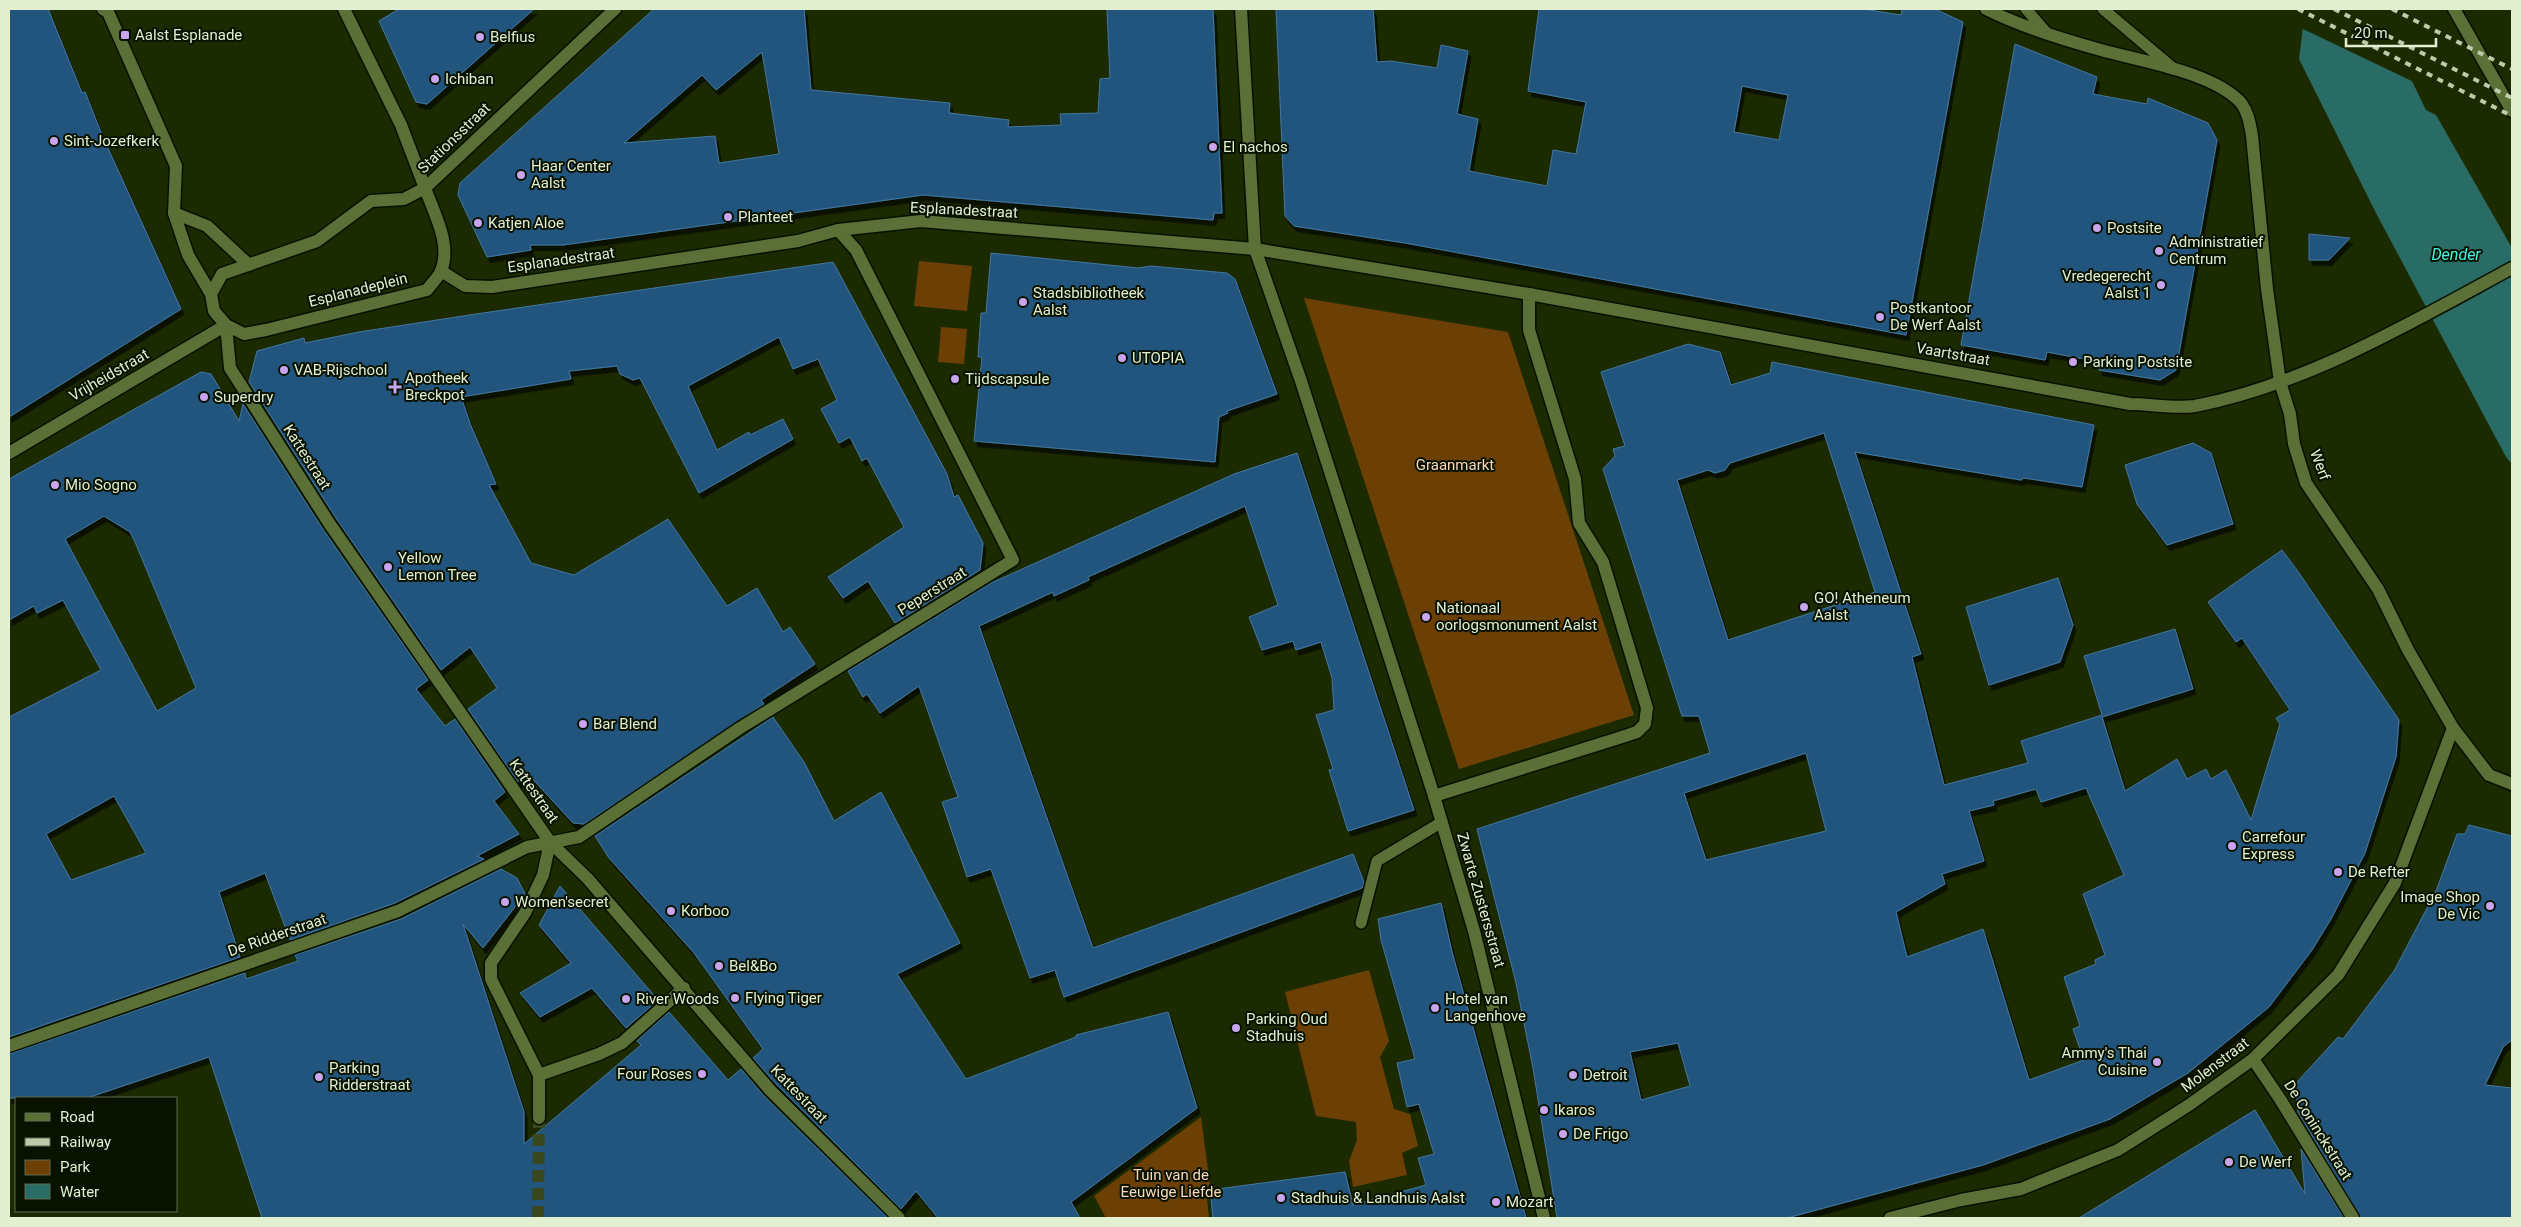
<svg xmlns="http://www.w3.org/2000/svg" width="2521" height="1227" font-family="Roboto,sans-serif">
<defs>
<filter id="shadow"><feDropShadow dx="3" dy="5.5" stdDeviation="0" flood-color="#0009"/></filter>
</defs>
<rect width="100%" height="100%" fill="#1c2a00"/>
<g fill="#6c3f04">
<polygon points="919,261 972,266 967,311 914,306"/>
<polygon points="1304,298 1508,332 1634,715 1459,769"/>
<polygon points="941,327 967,329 964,364 938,362"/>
<polygon points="1369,970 1389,1041 1380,1057 1394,1109 1410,1114 1418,1146 1402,1153 1407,1175 1353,1187 1349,1161 1357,1140 1356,1122 1316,1116 1285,992"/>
<polygon points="1201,1117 1210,1184 1206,1189 1209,1218 1106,1218 1094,1196"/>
</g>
<polygon fill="#296c65" points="2377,9 2426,110 2436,115 2512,248 2512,464 2506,457 2377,215 2299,59 2303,27"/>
<polygon fill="#1c2a00" points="2291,9 2380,9 2416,83 2301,28"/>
<g fill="#21547d" stroke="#4477a2" fill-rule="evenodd" filter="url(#shadow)">
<polygon points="9,9 48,9 82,93 85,92 102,135 181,309 9,417"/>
<polygon points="399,9 534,9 427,104 416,102 379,21"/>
<path d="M654 9H804L811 90 950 103 949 113 1009 120 1008 127 1061 125 1060 114 1098 113 1100 79 1110 78 1107 9H1213L1222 213H1214L1213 220 923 195 563 245H530L531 250 487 257 458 195 460 183ZM762 52 779 154 719 163 715 136 624 143 702 75 716 90Z"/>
<path d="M1276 9H1373L1377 62 1391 61 1437 68 1441 45 1468 51 1457 114 1478 119 1469 171 1547 186 1553 150 1576 154 1586 102 1528 91 1539 9H1863L1901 15 1902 9H1935L1963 22 1906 335 1405 243 1294 226 1285 216ZM1742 86 1788 95 1779 140 1734 132Z"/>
<polygon points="2015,44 2097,77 2093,94 2147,104 2148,98 2208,123 2217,140 2176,370 2160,380 2099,370 2100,362 2047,352 2045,360 1961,345"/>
<polygon points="2309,234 2350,238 2329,260 2309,260"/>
<polygon points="991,253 1138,268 1151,266 1227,273 1235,279 1277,394 1227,411 1228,413 1219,417 1215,462 974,441 982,357 978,357 981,313 986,313"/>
<polygon points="833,262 947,474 954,497 958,495 983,543 980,570 895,623 868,581 843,598 828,577 904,527 867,458 862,461 850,437 839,443 821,409 837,400 818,359 793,369 779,337 688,386 717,450 749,432 750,435 783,419 793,439 699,493 640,378 633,380 620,374 617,366 569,371 571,379 461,397 471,426 496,484 489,485 531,563 574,575 668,519 727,606 757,588 783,632 790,627 815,664 761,700 764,704 584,824 573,823 528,774 518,782 468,709 497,688 470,647 441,670 336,518 249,382 257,351 304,338 305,343 359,332 476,314"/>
<path d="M1688 344 1720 352 1731 385 1770 373 1772 362 2094 425 2082 487 2024 478 2021 480 1855 452 1921 654 1912 657 1944 785 2028 763 2021 741 2102 715 2084 656 2175 629 2193 689 2102 717 2125 791 2177 759 2187 779 2206 769 2211 779 2226 770 2251 820 2280 724 2276 718 2290 710 2242 638 2236 642 2208 602 2282 550 2297 570 2399 720 2396 757 2365 853 2331 919 2312 950 2269 1007 2188 1073 2110 1119 1983 1165 1787 1218H1557L1533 1068 1516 983 1477 829 1710 753 1699 716H1682L1603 469 1615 456 1613 449 1625 446 1601 372ZM1824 433 1875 592 1728 640 1677 480 1708 470 1715 473 1725 470 1730 463ZM1806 753 1826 831 1706 860 1684 793ZM2086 788 2124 875 2083 894 2105 955 2095 960 2096 964 2064 977 2080 1026 2073 1029 2084 1060 2029 1080 1983 929 1907 957 1896 912 1945 884 1942 874 1984 861 1969 811 1994 805 1993 801 2036 789 2041 802ZM1678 1043 1690 1086 1641 1100 1630 1052Z"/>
<path d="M201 372 211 374 239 421 243 404 322 528 428 680 416 689 445 726 455 719 505 792 494 801 519 834 477 856 484 859 395 903 290 940 265 873 219 892 240 957 9 1037V717L101 670 63 600 37 613 34 606 9 620V479ZM104 516 130 532 135 542 196 688 157 711 65 539ZM114 796 146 853 71 880 46 834Z"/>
<polygon points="2193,443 2211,453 2233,524 2167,545 2137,504 2125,465"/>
<polygon points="1297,453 1414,810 1348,831 1329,770 1333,769 1316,715 1334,710 1332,678 1321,642 1296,650 1293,641 1262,650 1249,617 1278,605 1245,506 1088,577 1089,580 1054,596 1053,592 979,626 1093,948 1353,854 1364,882 1362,888 1064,997 1055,970 1030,978 991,869 967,877 942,802 958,797 919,686 880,713 867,694 863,697 848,671 991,583 1234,474"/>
<polygon points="2058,578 2073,625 2060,662 1989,685 1966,607"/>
<polygon points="773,717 804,762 834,821 881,792 960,943 897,974 966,1079 1076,1037 1076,1035 1168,1012 1197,1108 1071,1202 1080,1218 938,1218 916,1191 901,1209 776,1084 753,1058 763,1049 694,953 609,858 595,836"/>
<polygon points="2469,825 2512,836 2512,1040 2503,1047 2485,1085 2512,1088 2512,1218 2361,1218 2298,1112 2296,1090 2298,1081 2338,1037 2343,1039 2394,971 2436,891 2457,834 2465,834"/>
<polygon points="501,869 517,878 525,894 483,948 463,924 524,1112 524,1144 641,1045 637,1041 669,1012 728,1080 741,1069 764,1096 888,1218 262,1218 209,1057 87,1098 9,1098 9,1054 245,973 246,979 298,961 295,955 401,919"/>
<polygon points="560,886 658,1000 626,1028 592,988 540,1017 520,993 571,963 539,925"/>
<polygon points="1441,903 1452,952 1526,1218 1213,1218 1210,1190 1345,1172 1353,1205 1426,1185 1418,1158 1434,1154 1419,1104 1407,1107 1397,1063 1415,1059 1381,940 1378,919"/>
<polygon points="2255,1110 2305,1194 2301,1149 2344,1218 2079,1218"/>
</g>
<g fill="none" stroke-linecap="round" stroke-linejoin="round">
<polyline stroke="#3a481f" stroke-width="12" stroke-dasharray="12 6" stroke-linecap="butt" points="538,1218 539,1118"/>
<defs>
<g id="service">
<polyline points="2026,9 2045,31"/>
<polyline points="2103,9 2174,69"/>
<polyline points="1361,923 1377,861 1442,822"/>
</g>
<g id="pedestrian">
<polyline points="226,325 230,368 329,523 550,842 588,879 770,1090 899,1218"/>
<polyline points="2253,1059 2280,1099 2353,1218"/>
<polyline points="539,1075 599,1054 622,1043 684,988"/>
<polyline points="539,1118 539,1075 491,979 491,963 525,913 543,875 550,842"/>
</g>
<g id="minor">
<polyline points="344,9 401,125 425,188 615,9"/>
<polyline points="1241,9 1255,249 1301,381 1434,796 1474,931 1544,1218"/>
<path d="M1986 9C2020 26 2064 40 2101 50 2140 61 2205 71 2236 98 2247 106 2250 123 2252 136L2267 289 2280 382"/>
<polyline points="2454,9 2512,111"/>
<polyline points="1434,796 1622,737 1637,732 1645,724 1647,708 1603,562 1579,523 1575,479 1529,330 1529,294"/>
<polyline points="9,1046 398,911 527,847 579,837 740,728 1013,560 856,250 838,230"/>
<polyline points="1890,1218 1961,1200 2021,1189 2118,1150 2189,1105 2253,1059 2338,975 2395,883 2453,728"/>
</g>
<g id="tertiary">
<path d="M103 9 108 12 176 166 174 213 188 255 211 294 214 311 226 325 244 334 266 330 427 290C431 284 438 278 441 271 452 245 434 213 425 188L404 199 371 201 317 241 222 274 211 294"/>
<polyline points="174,213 207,226 249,265"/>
<path d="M441 271 465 286 492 287 798 241 838 230 921 221 1255 249 1529 294 2130 404C2150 404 2175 409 2195 406 2308 384 2412 322 2512 268"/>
<polyline points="2280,382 2290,414 2294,444 2306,483 2378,589 2408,650 2453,728 2489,775 2512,784"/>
<polyline points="9,453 226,325"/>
</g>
</defs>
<use href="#service" stroke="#081100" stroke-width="14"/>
<use href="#pedestrian" stroke="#081100" stroke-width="15"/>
<use href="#minor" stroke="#081100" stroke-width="15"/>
<use href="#tertiary" stroke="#081100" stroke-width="15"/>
<use href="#service" stroke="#5b7036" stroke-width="11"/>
<use href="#pedestrian" stroke="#5b7036" stroke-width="12"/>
<use href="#minor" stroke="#5b7036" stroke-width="12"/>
<use href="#tertiary" stroke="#5b7036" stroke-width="12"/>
<g stroke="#becbaa" stroke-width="4" stroke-dasharray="6 6" stroke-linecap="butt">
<polyline points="2298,9 2512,116"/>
<polyline points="2334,9 2512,98"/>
<polyline points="2392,9 2512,69"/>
</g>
</g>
<g fill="#c8a5ef" stroke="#091100" stroke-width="2">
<rect x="120" y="30" width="10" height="10" rx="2.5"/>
<circle cx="480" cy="37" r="5"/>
<circle cx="435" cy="79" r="5"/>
<circle cx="54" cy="141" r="5"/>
<circle cx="1213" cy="147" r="5"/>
<circle cx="521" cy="175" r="5"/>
<circle cx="728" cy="217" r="5"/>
<circle cx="478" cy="223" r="5"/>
<circle cx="2097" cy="228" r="5"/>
<circle cx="2159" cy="251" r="5"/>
<circle cx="2161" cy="285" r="5"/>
<circle cx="1023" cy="302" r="5"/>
<circle cx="1880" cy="317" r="5"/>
<circle cx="1122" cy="358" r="5"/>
<circle cx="2073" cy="362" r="5"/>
<circle cx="284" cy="370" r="5"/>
<circle cx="955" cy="379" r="5"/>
<path d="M392.5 379.5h5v5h5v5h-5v5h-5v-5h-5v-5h5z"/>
<circle cx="204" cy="397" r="5"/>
<circle cx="55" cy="485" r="5"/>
<circle cx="388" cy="567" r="5"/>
<circle cx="1804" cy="607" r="5"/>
<circle cx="1426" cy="617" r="5"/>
<circle cx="583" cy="724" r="5"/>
<circle cx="2232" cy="846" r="5"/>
<circle cx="2338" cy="872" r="5"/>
<circle cx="505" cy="902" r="5"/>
<circle cx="2490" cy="906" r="5"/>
<circle cx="671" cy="911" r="5"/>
<circle cx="719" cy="966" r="5"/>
<circle cx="735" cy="998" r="5"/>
<circle cx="626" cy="999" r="5"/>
<circle cx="1435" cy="1008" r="5"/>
<circle cx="1236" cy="1028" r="5"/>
<circle cx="2157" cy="1062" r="5"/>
<circle cx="702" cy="1074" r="5"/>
<circle cx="1573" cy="1075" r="5"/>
<circle cx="319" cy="1077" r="5"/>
<circle cx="1544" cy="1110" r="5"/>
<circle cx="1563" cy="1134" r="5"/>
<circle cx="2229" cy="1162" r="5"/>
<circle cx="1281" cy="1198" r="5"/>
<circle cx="1496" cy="1202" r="5"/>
</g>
<g text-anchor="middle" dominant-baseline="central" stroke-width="4" stroke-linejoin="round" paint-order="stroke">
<g font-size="15" fill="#e2efd0" stroke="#091100" text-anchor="start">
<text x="135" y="35">Aalst Esplanade</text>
<text x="490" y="37">Belfius</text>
<text x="445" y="79">Ichiban</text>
<text x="64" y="141">Sint-Jozefkerk</text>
<text x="1223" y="147">El nachos</text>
<text x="531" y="166">Haar Center<tspan x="531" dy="17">Aalst</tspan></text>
<text x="738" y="217">Planteet</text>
<text x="488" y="223">Katjen Aloe</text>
<text x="2107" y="228">Postsite</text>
<text x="2169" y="242">Administratief<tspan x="2169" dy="17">Centrum</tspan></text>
<text x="2151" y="276" text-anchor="end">Vredegerecht<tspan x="2151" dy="17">Aalst 1</tspan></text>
<text x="1033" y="293">Stadsbibliotheek<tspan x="1033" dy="17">Aalst</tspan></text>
<text x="1890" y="308">Postkantoor<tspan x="1890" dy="17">De Werf Aalst</tspan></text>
<text x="1132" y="358">UTOPIA</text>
<text x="2083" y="362">Parking Postsite</text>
<text x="294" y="370">VAB-Rijschool</text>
<text x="405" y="378">Apotheek<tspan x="405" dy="17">Breckpot</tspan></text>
<text x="965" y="379">Tijdscapsule</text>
<text x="214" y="397">Superdry</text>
<text x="65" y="485">Mio Sogno</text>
<text x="398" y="558">Yellow<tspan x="398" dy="17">Lemon Tree</tspan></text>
<text x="1814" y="598">GO! Atheneum<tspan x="1814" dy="17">Aalst</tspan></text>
<text x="1436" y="608">Nationaal<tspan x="1436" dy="17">oorlogsmonument Aalst</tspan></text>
<text x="593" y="724">Bar Blend</text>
<text x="2242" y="837">Carrefour<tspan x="2242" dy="17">Express</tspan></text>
<text x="2348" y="872">De Refter</text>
<text x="2480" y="897" text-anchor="end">Image Shop<tspan x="2480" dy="17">De Vic</tspan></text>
<text x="515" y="902">Women'secret</text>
<text x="681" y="911">Korboo</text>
<text x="729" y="966">Bel&amp;Bo</text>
<text x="745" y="998">Flying Tiger</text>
<text x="636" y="999">River Woods</text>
<text x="1445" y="999">Hotel van<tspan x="1445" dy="17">Langenhove</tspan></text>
<text x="1246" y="1019">Parking Oud<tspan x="1246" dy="17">Stadhuis</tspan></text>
<text x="2147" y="1053" text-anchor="end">Ammy's Thai<tspan x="2147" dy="17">Cuisine</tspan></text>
<text x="329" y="1068">Parking<tspan x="329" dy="17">Ridderstraat</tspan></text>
<text x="692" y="1074" text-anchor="end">Four Roses</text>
<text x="1583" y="1075">Detroit</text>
<text x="1554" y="1110">Ikaros</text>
<text x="1573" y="1134">De Frigo</text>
<text x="2239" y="1162">De Werf</text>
<text x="1291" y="1198">Stadhuis &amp; Landhuis Aalst</text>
<text x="1506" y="1202">Mozart</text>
</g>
<g font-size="15" fill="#e2efd0" stroke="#091100">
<text transform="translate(454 138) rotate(-44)">Stationsstraat</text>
<text transform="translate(964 210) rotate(3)">Esplanadestraat</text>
<text transform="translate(561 260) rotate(-8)">Esplanadestraat</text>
<text transform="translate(358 290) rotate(-14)">Esplanadeplein</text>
<text transform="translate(1953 354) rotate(10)">Vaartstraat</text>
<text transform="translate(109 375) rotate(-30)">Vrijheidstraat</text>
<text transform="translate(307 457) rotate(57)">Kattestraat</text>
<text transform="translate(2320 465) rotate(69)">Werf</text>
<text transform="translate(932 591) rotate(-32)">Peperstraat</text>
<text transform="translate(534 791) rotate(55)">Kattestraat</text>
<text transform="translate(1481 900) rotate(74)">Zwarte Zustersstraat</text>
<text transform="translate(277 935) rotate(-19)">De Ridderstraat</text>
<text transform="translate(2215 1065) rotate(-37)">Molenstraat</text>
<text transform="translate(799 1094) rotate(46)">Kattestraat</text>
<text transform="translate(2318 1130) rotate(58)">De Coninckstraat</text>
</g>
<g font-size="15" fill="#fad8b7" stroke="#091100">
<text x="1455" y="465">Graanmarkt</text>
<text x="1171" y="1175">Tuin van de<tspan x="1171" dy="17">Eeuwige Liefde</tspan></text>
</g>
<g font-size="16" font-style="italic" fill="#3ff7e6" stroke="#091100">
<text x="2456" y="254">Dender</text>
</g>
</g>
<rect width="2521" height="1227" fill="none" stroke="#e2efd0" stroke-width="20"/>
<rect x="15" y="1097" width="162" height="115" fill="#091100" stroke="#606a53"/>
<rect x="25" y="1113" width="25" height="8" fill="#5b7036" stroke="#606a53"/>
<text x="60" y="1122" font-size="15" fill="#e2efd0">Road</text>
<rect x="25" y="1138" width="25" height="8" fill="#becbaa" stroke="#606a53"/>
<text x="60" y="1147" font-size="15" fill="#e2efd0">Railway</text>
<rect x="25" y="1160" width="25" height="15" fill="#6c3f04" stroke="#606a53"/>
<text x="60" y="1172" font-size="15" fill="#e2efd0">Park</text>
<rect x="25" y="1184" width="25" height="15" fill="#296c65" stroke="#606a53"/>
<text x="60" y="1197" font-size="15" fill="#e2efd0">Water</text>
<path d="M2346 38v8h90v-8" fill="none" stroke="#e2efd0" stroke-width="2.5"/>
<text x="2354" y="38" font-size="15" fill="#e2efd0" stroke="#091100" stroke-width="4" paint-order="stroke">20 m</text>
</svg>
